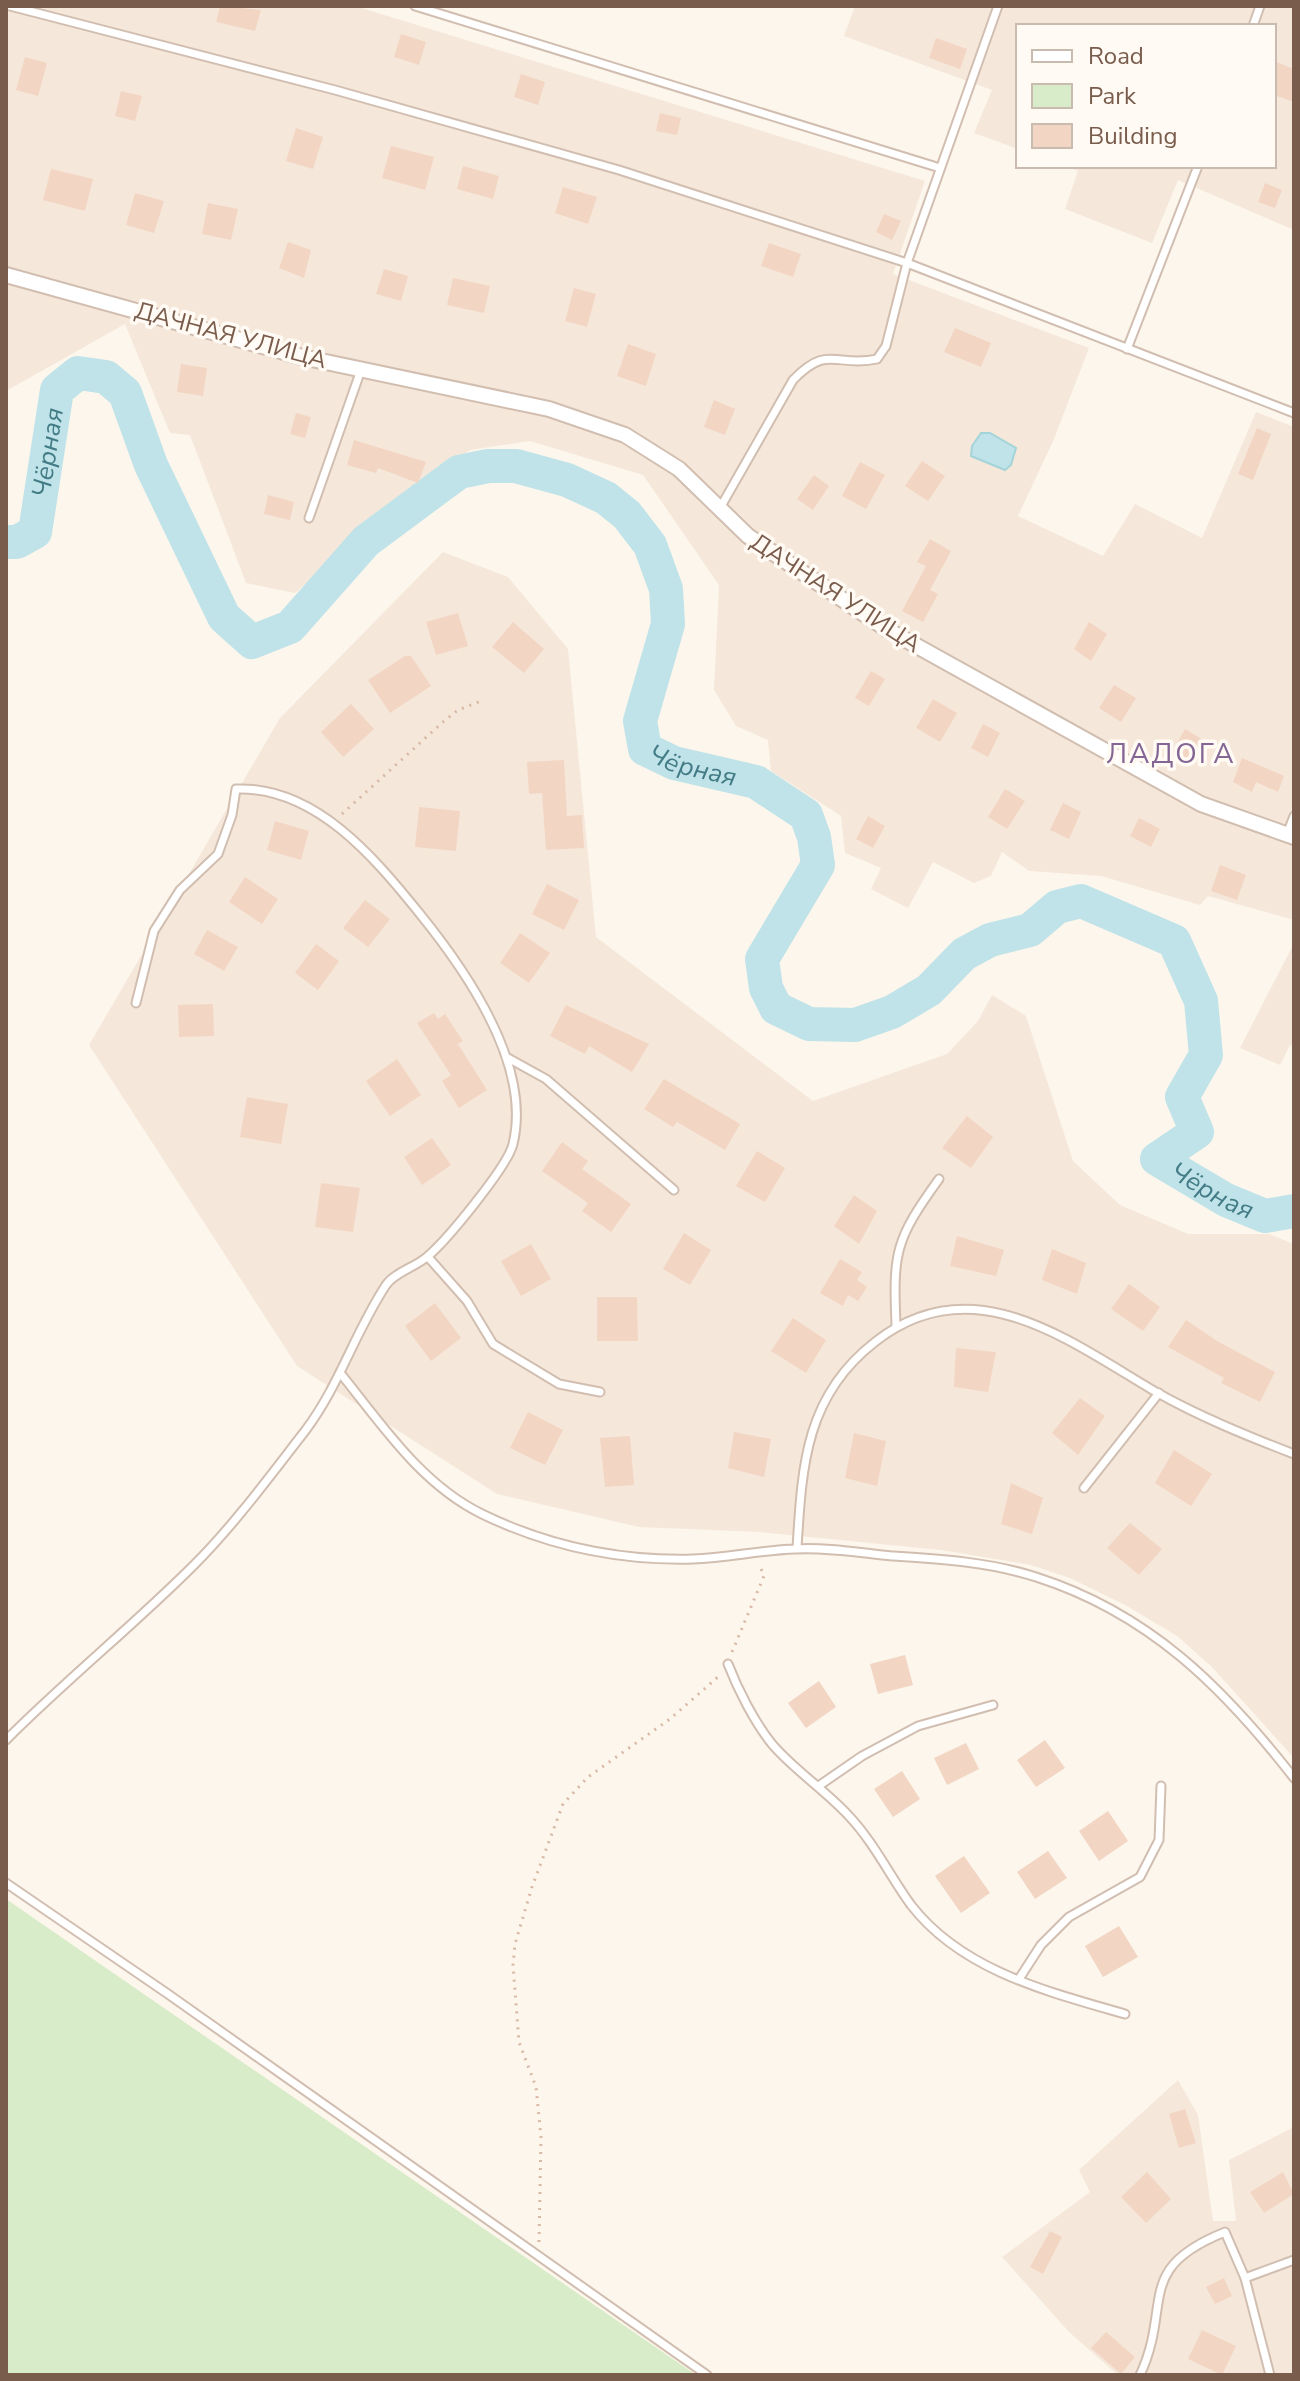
<svg xmlns="http://www.w3.org/2000/svg" width="1300" height="2381" font-family="'Nunito Sans',sans-serif">
<rect width="100%" height="100%" fill="#fdf6ec"/>
<g fill="#f5e8da">
<polygon points="6,6 355,6 925,181 893,274 1089,348 1054,439 1018,516 1103,556 1135,504 1202,538 1256,412 1294,427 1294,920 1208,896 1200,905 1101,876 1029,871 1002,852 991,876 974,883 933,862 908,908 871,889 881,868 845,853 841,816 771,771 768,740 736,726 714,690 719,585 643,475 530,441 470,450 376,522 295,593 246,583 190,435 170,433 125,324 6,391"/>
<polygon points="855,6 1294,6 1294,230 1178,180 1152,243 1065,209 1078,171 1065,166 1274,166 1274,26 1018,26 1018,149 974,133 992,90 844,36"/>
<polygon points="443,552 508,577 568,649 596,937 813,1101 947,1054 978,1021 992,995 1026,1016 1073,1161 1120,1205 1188,1234 1269,1234 1294,1244 1294,1758 1211,1666 1177,1636 1127,1606 1070,1578 1031,1565 941,1550 760,1532 639,1527 497,1494 297,1366 89,1045 280,718"/>
<polygon points="1294,943 1294,1046 1290,1045 1280,1065 1240,1048"/>
<polygon points="1178,2080 1198,2115 1213,2221 1236,2221 1229,2160 1294,2127 1294,2375 1118,2375 1069,2332 1002,2257 1090,2192 1079,2170"/>
</g>
<polygon fill="#d8ecc9" points="6,1899 696,2375 6,2375"/>
<polygon fill="#bfe3e8" stroke="#a5d3da" stroke-width="2" points="981,433 990,433 1016,448 1011,465 1005,470 971,456 972,446"/>
<g fill="none" stroke-linecap="round" stroke-linejoin="round">
<path stroke="#bfe3e8" stroke-width="34" id="s1" d="M6 542H17L35 532 57 390 78 373 106 377 125 393 151 465 224 617 252 642 290 627 366 541 459 472 488 466H516L567 480 606 498 627 515 650 545 666 589 668 624 640 721 645 749 674 763 756 782 806 815 814 837 818 865 762 959 766 988 776 1008 809 1024 855 1025 892 1012 929 990 964 954 990 940 1030 930 1057 907 1081 901 1174 941 1201 1001 1206 1055 1182 1097 1197 1132 1157 1159 1226 1200 1265 1216 1294 1211"/>
</g>
<g fill="#f3d5c3">
<polygon points="220,6 261,10 255,31 216,22"/>
<polygon points="401,34 426,42 419,65 394,57"/>
<polygon points="936,38 967,49 960,69 929,58"/>
<polygon points="25,57 47,63 38,96 16,90"/>
<polygon points="1274,61 1294,69 1294,102 1274,95"/>
<polygon points="521,74 545,82 538,105 514,97"/>
<polygon points="121,91 142,96 135,121 115,116"/>
<polygon points="660,113 681,118 677,135 656,131"/>
<polygon points="296,128 323,137 313,169 286,161"/>
<polygon points="391,146 434,157 425,190 382,178"/>
<polygon points="463,166 499,176 493,199 457,189"/>
<polygon points="51,169 93,179 85,211 43,200"/>
<polygon points="1265,183 1282,190 1275,208 1258,202"/>
<polygon points="563,187 597,197 588,224 555,213"/>
<polygon points="135,193 164,201 154,233 126,225"/>
<polygon points="208,203 238,209 231,240 202,234"/>
<polygon points="884,214 901,221 892,240 876,232"/>
<polygon points="288,242 311,250 304,278 279,268"/>
<polygon points="769,243 801,254 793,277 761,266"/>
<polygon points="384,269 408,276 401,301 376,294"/>
<polygon points="453,278 490,286 484,313 447,305"/>
<polygon points="574,288 596,294 587,327 565,321"/>
<polygon points="955,328 991,343 981,367 944,352"/>
<polygon points="628,344 656,354 646,386 617,376"/>
<polygon points="181,364 207,368 203,396 177,392"/>
<polygon points="714,400 735,409 725,435 704,427"/>
<polygon points="296,413 311,417 305,438 290,434"/>
<polygon points="1257,428 1271,434 1253,480 1238,474"/>
<polygon points="354,440 426,462 418,483 378,468 376,473 347,465"/>
<polygon points="922,461 945,476 928,501 905,486"/>
<polygon points="860,462 885,475 866,509 842,496"/>
<polygon points="814,475 829,486 813,510 797,499"/>
<polygon points="268,495 294,502 290,520 264,514"/>
<polygon points="930,539 951,551 930,590 938,594 923,622 902,611 926,566 917,562"/>
<polygon points="458,613 468,646 436,655 426,622"/>
<polygon points="513,622 544,649 524,673 492,647"/>
<polygon points="1089,622 1107,634 1091,661 1074,649"/>
<polygon points="405,656 411,656 431,686 390,713 368,680"/>
<polygon points="871,671 885,679 869,706 855,698"/>
<polygon points="1114,685 1136,698 1121,722 1099,708"/>
<polygon points="933,699 957,713 940,742 916,728"/>
<polygon points="351,704 374,729 343,757 321,732"/>
<polygon points="983,724 1000,733 988,757 971,748"/>
<polygon points="1185,729 1203,740 1189,765 1171,754"/>
<polygon points="1242,758 1284,776 1278,792 1256,782 1252,792 1233,782"/>
<polygon points="564,760 567,816 582,815 584,848 546,850 542,793 529,794 527,762"/>
<polygon points="1005,789 1025,801 1007,829 988,817"/>
<polygon points="1063,803 1081,812 1069,839 1050,830"/>
<polygon points="419,807 460,811 456,851 415,847"/>
<polygon points="868,816 885,826 873,848 856,839"/>
<polygon points="1139,818 1160,829 1151,847 1130,836"/>
<polygon points="275,821 309,831 301,860 267,850"/>
<polygon points="1220,865 1246,875 1237,900 1211,891"/>
<polygon points="245,877 278,899 262,924 229,902"/>
<polygon points="547,884 579,900 564,930 532,914"/>
<polygon points="365,900 390,919 368,947 343,928"/>
<polygon points="207,930 238,947 224,971 194,954"/>
<polygon points="520,933 550,953 529,983 500,963"/>
<polygon points="316,944 339,961 318,990 295,973"/>
<polygon points="213,1004 214,1036 179,1037 178,1005"/>
<polygon points="566,1005 649,1044 632,1072 589,1046 585,1054 550,1036"/>
<polygon points="434,1013 438,1019 445,1014 463,1041 458,1044 487,1090 459,1108 442,1081 451,1075 417,1023"/>
<polygon points="397,1059 421,1095 390,1116 366,1081"/>
<polygon points="664,1079 740,1124 725,1150 677,1122 673,1127 644,1109"/>
<polygon points="247,1097 288,1104 281,1144 240,1137"/>
<polygon points="967,1116 993,1137 971,1168 942,1148"/>
<polygon points="432,1138 451,1165 422,1185 404,1157"/>
<polygon points="562,1142 588,1161 582,1169 631,1204 611,1232 582,1211 588,1203 542,1171"/>
<polygon points="757,1151 785,1168 765,1202 736,1186"/>
<polygon points="321,1183 360,1188 353,1232 315,1227"/>
<polygon points="854,1195 877,1211 859,1244 834,1226"/>
<polygon points="684,1233 711,1250 690,1285 663,1269"/>
<polygon points="957,1236 1004,1250 996,1276 950,1266"/>
<polygon points="531,1244 551,1279 521,1296 501,1261"/>
<polygon points="1052,1249 1086,1263 1077,1294 1042,1280"/>
<polygon points="840,1259 862,1272 857,1280 867,1287 858,1301 848,1295 843,1306 820,1293"/>
<polygon points="1129,1284 1160,1307 1143,1331 1111,1309"/>
<polygon points="597,1297 637,1297 638,1341 597,1341"/>
<polygon points="435,1303 461,1338 431,1361 405,1326"/>
<polygon points="793,1318 826,1340 806,1373 771,1351"/>
<polygon points="1186,1320 1217,1341 1275,1372 1260,1402 1221,1383 1224,1378 1168,1347"/>
<polygon points="956,1348 996,1352 988,1392 954,1387"/>
<polygon points="1080,1398 1105,1416 1078,1455 1052,1433"/>
<polygon points="528,1412 563,1430 545,1465 510,1448"/>
<polygon points="734,1432 771,1439 764,1477 728,1468"/>
<polygon points="854,1433 886,1441 877,1486 845,1478"/>
<polygon points="630,1436 634,1485 605,1487 600,1438"/>
<polygon points="1174,1450 1212,1474 1191,1506 1155,1483"/>
<polygon points="1011,1483 1043,1498 1032,1534 1001,1524"/>
<polygon points="1130,1523 1162,1549 1139,1575 1107,1548"/>
<polygon points="905,1655 913,1685 878,1694 870,1664"/>
<polygon points="819,1681 836,1707 806,1728 788,1703"/>
<polygon points="1045,1740 1065,1768 1036,1787 1017,1760"/>
<polygon points="966,1743 979,1769 947,1785 934,1758"/>
<polygon points="902,1771 920,1799 893,1817 874,1789"/>
<polygon points="1108,1811 1128,1841 1099,1861 1079,1831"/>
<polygon points="1048,1851 1067,1878 1035,1899 1017,1872"/>
<polygon points="964,1856 990,1893 961,1913 935,1876"/>
<polygon points="1119,1926 1138,1957 1103,1977 1085,1946"/>
<polygon points="1185,2109 1196,2143 1179,2148 1169,2114"/>
<polygon points="1147,2172 1171,2199 1146,2223 1121,2197"/>
<polygon points="1283,2172 1294,2194 1264,2213 1250,2192"/>
<polygon points="1050,2231 1062,2237 1043,2274 1030,2267"/>
<polygon points="1224,2278 1232,2296 1215,2304 1206,2287"/>
<polygon points="1202,2330 1236,2346 1222,2375 1188,2359"/>
<polygon points="1106,2332 1135,2357 1121,2374 1091,2348"/>
</g>
<g fill="none" stroke-linecap="round" stroke-linejoin="round">
<defs>
<g id="lane">
<polyline points="10,6 335,90 619,170 907,263 1294,413"/>
<polyline points="415,6 940,168"/>
<polyline points="1253,26 1260,6"/>
<polyline points="1127,349 1198,166"/>
<path d="M720 508 793 380C829 343 836 368 877 359L886 346 907 263 998 6"/>
<polyline points="309,518 361,370"/>
<polyline points="1287,834 1294,816"/>
<polyline points="508,1058 546,1079 674,1190"/>
<polyline points="428,1257 467,1301 493,1344 559,1384 600,1392"/>
<path d="M896 1325C893 1252 895 1240 939 1179"/>
<path d="M341 1374C383 1426 421 1484 482 1514 548 1546 619 1561 693 1559 727 1558 761 1550 795 1549 827 1547 861 1553 892 1556 940 1559 990 1562 1036 1577 1149 1613 1223 1687 1294 1778"/>
<polyline points="1084,1488 1159,1393"/>
<path d="M797 1548C802 1467 805 1396 875 1342 973 1265 1069 1341 1156 1392 1200 1417 1247 1436 1294 1454"/>
<path d="M728 1664C738 1690 755 1723 772 1744 792 1768 826 1791 848 1815 873 1841 890 1876 911 1905 962 1971 1049 1992 1125 2014"/>
<path d="M6 1740C67 1679 134 1625 194 1565 234 1525 270 1476 305 1431 339 1386 355 1332 386 1285 395 1272 416 1267 428 1256 447 1240 508 1166 513 1144 532 1066 467 972 420 914 374 857 315 786 236 789L232 815 218 854 180 890 154 931 136 1003"/>
<polyline points="820,1785 862,1756 918,1726 993,1705"/>
<polyline points="6,1883 168,1994 707,2375"/>
<polyline points="1019,1979 1041,1945 1069,1917 1140,1877 1159,1840 1161,1786"/>
<polyline points="1245,2278 1294,2260"/>
<path d="M1140 2375C1173 2304 1133 2269 1225 2232L1245 2278 1270 2375"/>
</g>
<polyline id="street" points="6,275 302,357 549,409 625,435 679,469 748,536 888,630 1201,804 1294,837"/>
</defs>
<use href="#lane" stroke="#d1beb0" stroke-width="11"/>
<use href="#street" stroke="#d1beb0" stroke-width="18"/>
<g stroke="#d9b8a5" stroke-width="3" stroke-dasharray="2 6" stroke-linecap="butt">
<polyline points="342,814 443,722 458,710 481,701"/>
<polyline points="732,1652 764,1576 760,1566"/>
<polyline points="539,2242 541,2137 536,2087 519,2042 513,1965 515,1944 532,1887 563,1804 588,1777 670,1719 719,1676"/>
</g>
<use href="#lane" stroke="#fff" stroke-width="7"/>
<use href="#street" stroke="#fff" stroke-width="14"/>
</g>
<g text-anchor="middle" dominant-baseline="central" stroke-width="7" stroke-linejoin="round" paint-order="stroke">
<g font-size="24" fill="#7a5c4d" stroke="#fffaf3">
<text transform="translate(231 335) rotate(15)">ДАЧНАЯ УЛИЦА</text>
<text transform="translate(836 593) rotate(33)">ДАЧНАЯ УЛИЦА</text>
</g>
<g font-size="26" font-style="italic" fill="#437c86" stroke="#fffaf3">
<text stroke="none"><textPath href="#s1" startOffset="112">Чёрная</textPath></text>
<text stroke="none"><textPath href="#s1" startOffset="1290">Чёрная</textPath></text>
<text stroke="none"><textPath href="#s1" startOffset="2394">Чёрная</textPath></text>
</g>
<g font-size="28" letter-spacing="2" fill="#846695" stroke="#fffaf3">
<text x="1171" y="754">ЛАДОГА</text>
</g>
</g>
<rect width="1300" height="2381" fill="none" stroke="#7a5c4d" stroke-width="16"/>
<rect x="1016" y="24" width="260" height="144" fill="#fffaf3" stroke="#cabbb1" stroke-width="2"/>
<rect x="1032" y="50" width="40" height="12" fill="#ffffff" stroke="#cabbb1" stroke-width="2"/>
<text x="1088" y="64" font-size="24" fill="#7a5c4d">Road</text>
<rect x="1032" y="84" width="40" height="24" fill="#d8ecc9" stroke="#cabbb1" stroke-width="2"/>
<text x="1088" y="104" font-size="24" fill="#7a5c4d">Park</text>
<rect x="1032" y="124" width="40" height="24" fill="#f3d5c3" stroke="#cabbb1" stroke-width="2"/>
<text x="1088" y="144" font-size="24" fill="#7a5c4d">Building</text>
</svg>
